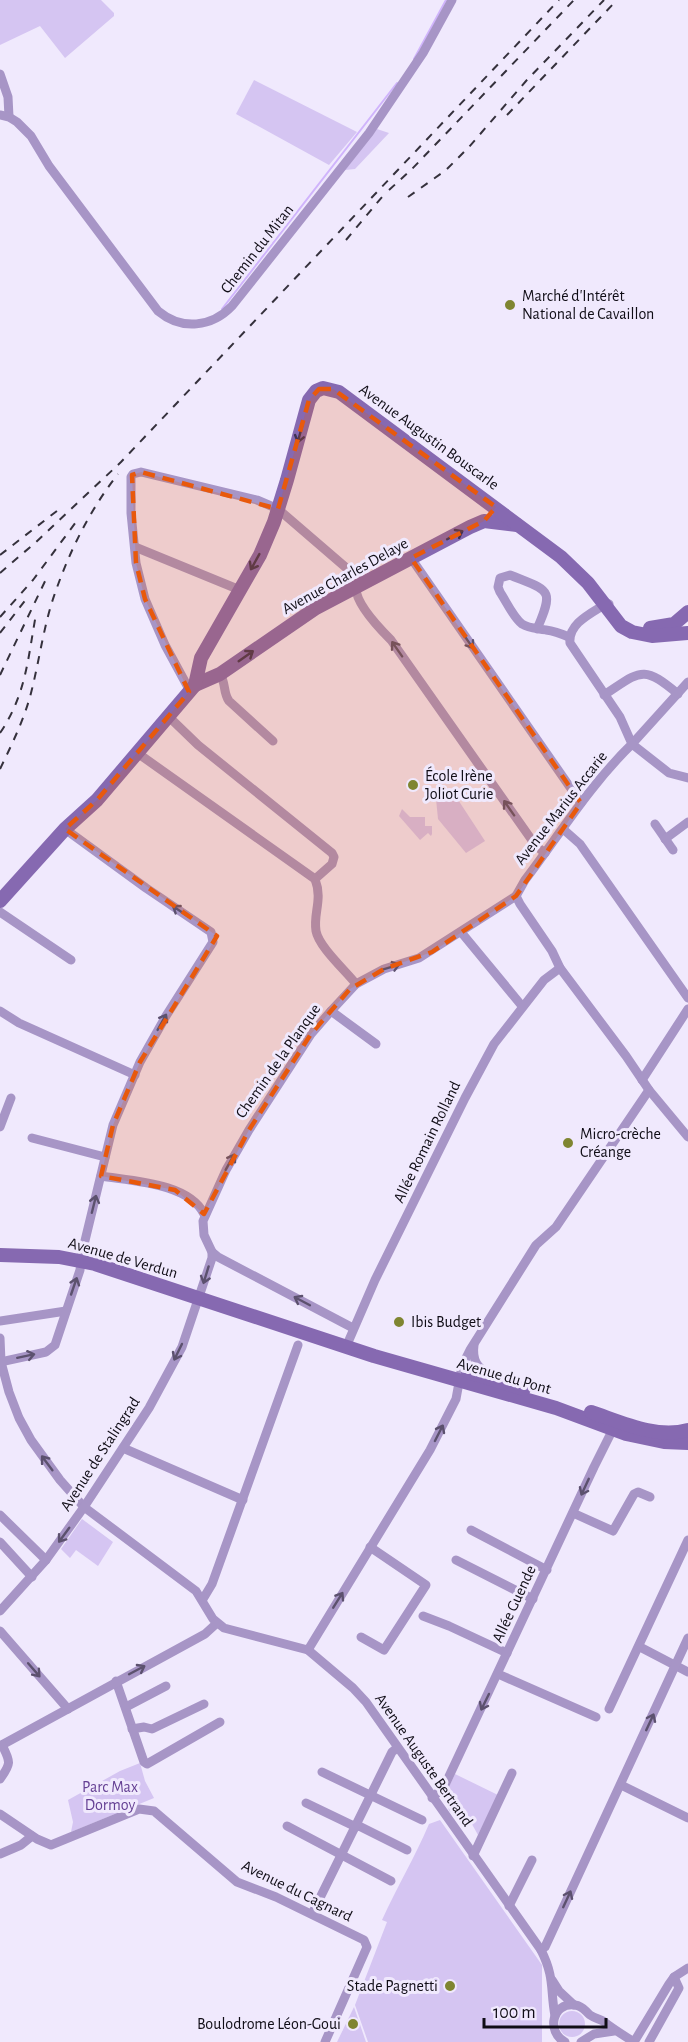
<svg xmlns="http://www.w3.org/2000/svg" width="688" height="2042" font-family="'Alegreya Sans',sans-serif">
<rect width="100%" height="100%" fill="#f0e9fd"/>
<g fill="#d5c5f2">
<polygon points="0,0 101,0 114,13 114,16 65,58 40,26 0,45"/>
<polygon points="254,80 357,132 329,165 236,114"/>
<polygon points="377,129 389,133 355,169 345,170"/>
<polygon points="451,789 485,841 466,853 438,819 436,799"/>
<polygon points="402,809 410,817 425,817 425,826 432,826 432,834 431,836 428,833 420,840 399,816"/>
<polygon points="82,1519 113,1542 98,1566 76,1550 70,1558 61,1549"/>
<polygon points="140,1763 145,1781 154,1798 71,1832 73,1822 68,1800 120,1771"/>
<polygon points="455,1774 498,1795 478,1835 468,1817 455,1808 452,1813 449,1811 445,1794"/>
<path d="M440 1820 542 1965V2042H368L355 2005 387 1922 382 1920C397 1887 415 1857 429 1824Z"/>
<polygon points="354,2007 366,2042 337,2042"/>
<circle cx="572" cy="2024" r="13"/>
</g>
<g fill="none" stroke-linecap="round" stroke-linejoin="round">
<g stroke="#d0b4fc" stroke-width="2">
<polyline points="414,59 446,0"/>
<polyline points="222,309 397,83"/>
</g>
<g stroke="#a795c6" stroke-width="9">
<polyline points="0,74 8,97 9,117"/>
<path d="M0 115 9 117 17 122 31 136 49 166 158 311C182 331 212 327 232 306L369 133 423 53 452 0"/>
<polyline points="135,547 240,590"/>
<polyline points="411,558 581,803"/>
<path d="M356 587C355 603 380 629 391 640L536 846 545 853"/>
<path d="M537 629C555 588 549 591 510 575L500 578 498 587 500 592C506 601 513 617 522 624 530 629 538 628 546 630 554 631 562 634 569 637"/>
<path d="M220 674C226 683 223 693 229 701L273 741"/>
<polyline points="688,682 632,744 669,773 688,778"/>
<polyline points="190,691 165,645 145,599 136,563 131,513 131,477 133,474 141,472 257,500 278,509 365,584"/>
<path d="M604 695C641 671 642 664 678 694"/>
<polyline points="168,716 198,745 332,853 334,857 332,864 315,879"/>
<polyline points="136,752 315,879"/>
<polyline points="655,824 673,850"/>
<polyline points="563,829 580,844 688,998"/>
<polyline points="665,839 688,822"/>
<path d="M315 879C323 900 313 913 316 931 319 947 345 970 356 984"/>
<path d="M516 896 525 880C560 834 590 785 632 744L620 717 570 643C568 623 592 613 607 603L609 604"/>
<polyline points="516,896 520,904 552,951 560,968 626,1056 649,1090 688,1137"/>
<polyline points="0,912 71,960"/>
<polyline points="461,932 522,1006"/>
<polyline points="0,1011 19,1023 135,1075"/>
<polyline points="331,1011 376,1044"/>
<polyline points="642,1080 688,1009"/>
<polyline points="0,1127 11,1098"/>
<polyline points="32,1138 105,1157"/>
<path d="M101 1176C132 1181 189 1183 204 1214"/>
<polyline points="212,1252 218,1257 353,1328"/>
<polyline points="0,1321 66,1311"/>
<path d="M0 1338 1 1362 9 1392 19 1418 31 1440 60 1480 84 1507 196 1591 213 1619 224 1628 308 1650 353 1688 366 1702 541 1950C555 1978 550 1989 555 2016"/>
<path d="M474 1345C472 1360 477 1368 490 1375"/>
<polyline points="346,1347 375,1280 465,1098 494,1044 544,980 560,968"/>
<polyline points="0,1362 46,1352 55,1345 80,1270 82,1253 113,1125 140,1062 166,1016 213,942 211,932 146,888 65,829"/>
<polyline points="123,1448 243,1500"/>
<polyline points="573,1513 613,1531 634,1494 638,1492 650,1497"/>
<polyline points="0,1515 46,1560"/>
<polyline points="471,1530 547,1570"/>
<polyline points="0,1542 32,1577"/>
<polyline points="456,1560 533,1599"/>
<polyline points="203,1599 212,1584 298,1345"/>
<polyline points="0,1611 46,1560 84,1507 149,1408 182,1347 212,1258 212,1252 204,1235 203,1221 226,1170 249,1130 311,1034 331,1011 356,984 384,969 419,958 516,896"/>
<polyline points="423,1616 449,1626 507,1653"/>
<polyline points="0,1631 68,1709"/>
<polyline points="361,1637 384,1650 426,1585 370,1547"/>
<polyline points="640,1647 688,1672"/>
<polyline points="308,1650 430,1450 456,1399 462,1366 470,1350 536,1245 556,1227 649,1090"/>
<polyline points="498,1674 596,1717"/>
<polyline points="116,1681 144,1762 147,1764 220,1722"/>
<polyline points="126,1707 166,1686"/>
<polyline points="609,1709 688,1540"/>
<polyline points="132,1729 144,1727 152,1729 204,1704"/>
<polyline points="0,1746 205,1634 217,1623"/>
<polyline points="322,1772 422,1820"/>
<path d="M0 1779C11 1764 11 1762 2 1745"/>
<polyline points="621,1785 688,1818"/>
<polyline points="432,1798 444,1787 594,1467 613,1429 617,1425"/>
<polyline points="306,1803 356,1827"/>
<polyline points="0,1814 37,1839 51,1845 139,1809 154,1811 237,1882 276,1897 364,1940 367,1947 325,2042"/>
<polyline points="357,1825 407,1850"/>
<polyline points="287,1826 391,1881"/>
<polyline points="0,1854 21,1845 32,1836"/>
<polyline points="473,1856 512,1773"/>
<polyline points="509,1906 532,1860"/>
<polyline points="312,1914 392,1752 397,1748"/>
<polyline points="541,1950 545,1947 688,1638"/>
<polyline points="552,1980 559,1991 574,2005"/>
<path d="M565 2042C546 2032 552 2002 575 2005 583 2006 585 2011 590 2015 594 2018 599 2019 603 2021 613 2029 623 2035 634 2042"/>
<polyline points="581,2042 594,2034 614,2031"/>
<polyline points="634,2042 669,1984 674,1977 688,1968"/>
<polyline points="649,2042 679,1988 674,1977"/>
</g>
<g stroke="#8669b1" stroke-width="14">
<polyline points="650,628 674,624 688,612"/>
<polyline points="195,685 220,674 316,608 470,527 484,521 517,525"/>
<polyline points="0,901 65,829 97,800 195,685 201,658 260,555 274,522 287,480 309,400 316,391 323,388 339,392 561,557 588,583 621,626 632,632 652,636 688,633"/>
<polyline points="0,1255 59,1257 95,1264 374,1356 556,1408 626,1434 664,1442 688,1443"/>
<polyline points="468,1372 524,1389"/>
<path d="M591 1412C621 1422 656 1439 688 1430"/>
</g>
<g stroke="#35313c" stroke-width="2" stroke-dasharray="8 8" stroke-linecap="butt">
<polyline points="507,115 617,0"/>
<polyline points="389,190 411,170 574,0"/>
<polyline points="408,197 446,170 469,147 526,81 604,0"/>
<polyline points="346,240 382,197"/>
<polyline points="0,555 62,507"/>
<polyline points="0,573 36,542 121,462 559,0"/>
<polyline points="0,617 33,580 76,522"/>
<polyline points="0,633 27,598"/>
<polyline points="0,675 48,575"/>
<path d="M0 733C26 695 28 658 36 614"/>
<path d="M0 769C12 744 24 720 31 693 39 662 43 630 53 599 68 554 89 511 118 474"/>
</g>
</g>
<defs><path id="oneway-shaft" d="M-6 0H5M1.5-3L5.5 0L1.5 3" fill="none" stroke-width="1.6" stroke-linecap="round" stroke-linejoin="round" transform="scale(1.5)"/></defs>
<g stroke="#3f3254">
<use href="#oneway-shaft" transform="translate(300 434) rotate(105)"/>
<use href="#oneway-shaft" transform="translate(455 535) rotate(-28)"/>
<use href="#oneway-shaft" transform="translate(255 562) rotate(119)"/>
<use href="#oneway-shaft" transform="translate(246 656) rotate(-35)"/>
</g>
<g stroke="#5c516e">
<use href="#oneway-shaft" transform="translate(468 641) rotate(55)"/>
<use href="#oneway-shaft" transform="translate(397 649) rotate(-125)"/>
<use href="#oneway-shaft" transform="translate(509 808) rotate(-125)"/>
<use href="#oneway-shaft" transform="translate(180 911) rotate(-146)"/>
<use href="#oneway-shaft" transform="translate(391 967) rotate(-17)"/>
<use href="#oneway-shaft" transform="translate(162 1022) rotate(-61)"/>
<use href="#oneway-shaft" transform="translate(230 1162) rotate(-61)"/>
<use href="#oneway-shaft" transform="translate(94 1204) rotate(-76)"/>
<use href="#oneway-shaft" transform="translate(206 1275) rotate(107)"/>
<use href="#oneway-shaft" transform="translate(74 1286) rotate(-71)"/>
<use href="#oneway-shaft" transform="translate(302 1301) rotate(-152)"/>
<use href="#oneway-shaft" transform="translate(178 1352) rotate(116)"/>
<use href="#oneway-shaft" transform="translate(26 1356) rotate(-12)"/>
<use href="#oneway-shaft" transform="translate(439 1433) rotate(-63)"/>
<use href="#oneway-shaft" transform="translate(47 1463) rotate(-127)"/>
<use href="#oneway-shaft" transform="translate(585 1487) rotate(115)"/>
<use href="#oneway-shaft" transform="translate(64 1535) rotate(126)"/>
<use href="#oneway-shaft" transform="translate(338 1600) rotate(-58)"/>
<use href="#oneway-shaft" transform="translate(34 1670) rotate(49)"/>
<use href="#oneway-shaft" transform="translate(137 1670) rotate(-28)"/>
<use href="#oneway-shaft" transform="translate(485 1702) rotate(116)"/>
<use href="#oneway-shaft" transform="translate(650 1722) rotate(-65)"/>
<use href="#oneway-shaft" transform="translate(567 1899) rotate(-65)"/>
</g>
<path fill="#e8590c" fill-opacity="0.2" stroke="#e8590c" stroke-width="4.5" stroke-dasharray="12 8" stroke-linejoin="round" d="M319 389H333L496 507 484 521 411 558 581 803 516 896 432 952 384 969 350 989 311 1034 249 1130 204 1214 175 1190 101 1176 113 1125 140 1062 217 936 65 829 97 800 189 692 145 599 136 563 132 475 141 472 278 509 309 400Z"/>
<g fill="#7f8531" stroke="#f0e9fd" stroke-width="2">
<circle cx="510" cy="305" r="6"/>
<circle cx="413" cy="785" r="6"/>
<circle cx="568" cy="1143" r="6"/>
<circle cx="399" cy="1322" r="6"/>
<circle cx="450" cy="1986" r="6"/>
<circle cx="353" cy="2024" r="6"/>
</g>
<g text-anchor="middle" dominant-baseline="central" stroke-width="6" stroke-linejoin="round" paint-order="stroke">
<g font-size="16" fill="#100d16" stroke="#f0e9fd">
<text transform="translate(257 249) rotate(-52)">Chemin du Mitan</text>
<text transform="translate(429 437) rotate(36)">Avenue Augustin Bouscarle</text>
<text transform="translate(345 576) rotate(-29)">Avenue Charles Delaye</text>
<text transform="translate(561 808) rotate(-52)">Avenue Marius Accarie</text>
<text transform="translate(278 1061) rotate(-55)">Chemin de la Planque</text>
<text transform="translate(427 1142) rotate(-64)">Allée Romain Rolland</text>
<text transform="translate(123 1258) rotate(16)">Avenue de Verdun</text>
<text transform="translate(504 1376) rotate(16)">Avenue du Pont</text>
<text transform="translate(100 1454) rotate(-57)">Avenue de Stalingrad</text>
<text transform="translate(514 1604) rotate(-65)">Allée Guende</text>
<text transform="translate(424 1760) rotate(55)">Avenue Auguste Bertrand</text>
<text transform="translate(297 1891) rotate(26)">Avenue du Cagnard</text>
</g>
<g font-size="16" fill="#100d16" stroke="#f0e9fd" text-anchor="start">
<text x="522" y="296">Marché d'Intérêt<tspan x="522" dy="18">National de Cavaillon</tspan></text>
<text x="425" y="776">École Irène<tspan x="425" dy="18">Joliot Curie</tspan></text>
<text x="580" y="1134">Micro-crèche<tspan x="580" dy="18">Créange</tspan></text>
<text x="411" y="1322">Ibis Budget</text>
<text x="438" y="1986" text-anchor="end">Stade Pagnetti</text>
<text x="341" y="2024" text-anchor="end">Boulodrome Léon-Goui</text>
</g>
<g font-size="16" fill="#643f93" stroke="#f0e9fd">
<text x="110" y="1787">Parc Max<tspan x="110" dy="18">Dormoy</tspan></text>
</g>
</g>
<path d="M484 2018v9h122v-9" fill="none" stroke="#100d16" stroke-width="3"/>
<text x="493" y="2018" font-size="18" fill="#100d16" stroke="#f0e9fd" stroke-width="4.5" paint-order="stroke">100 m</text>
</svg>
